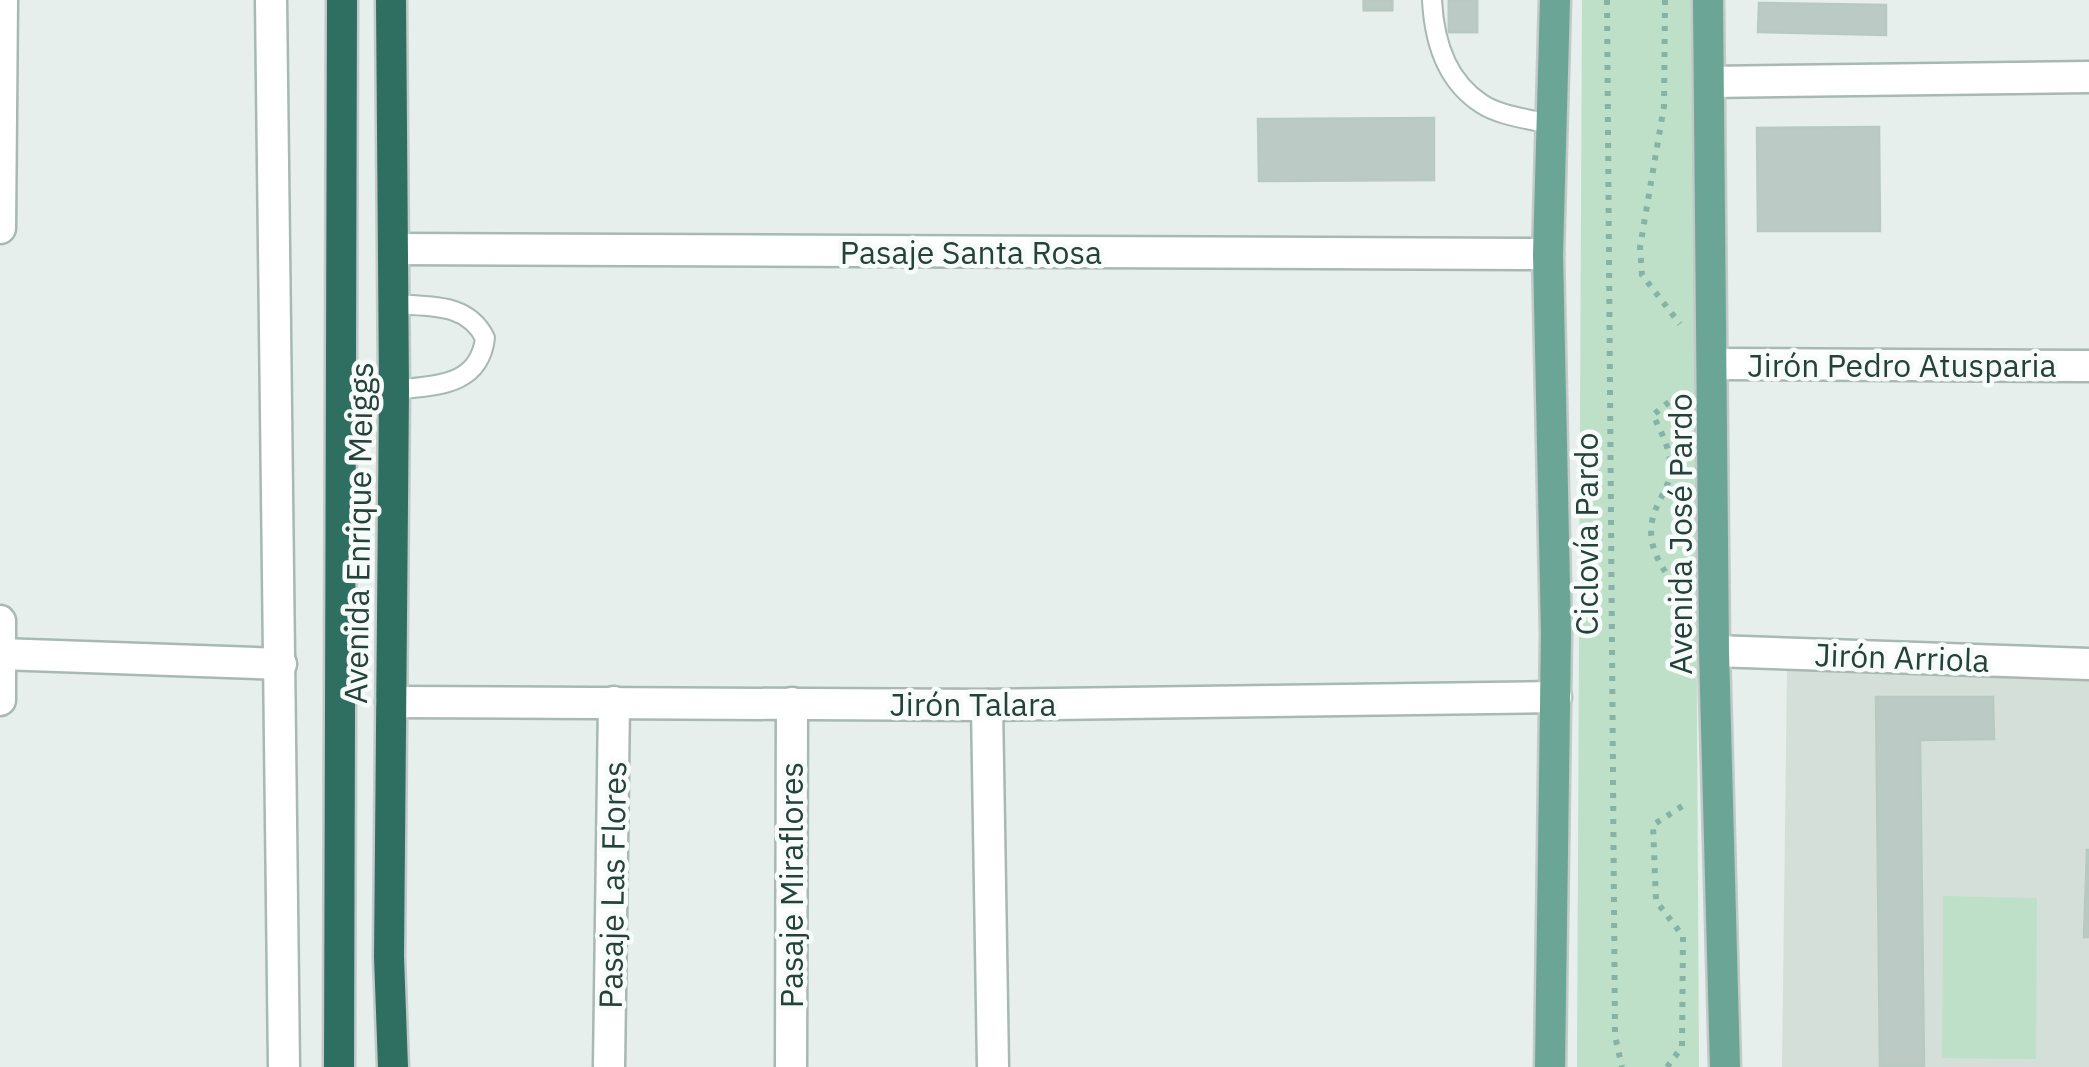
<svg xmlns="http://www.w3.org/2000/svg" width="2089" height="1067" font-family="'IBM Plex Sans',sans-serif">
<rect width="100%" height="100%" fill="#e6efeb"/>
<polygon fill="#d4dfda" points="1787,671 2089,672 2089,1067 1782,1067"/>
<g fill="#bfe0c8">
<polygon points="1582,0 1693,0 1699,1067 1577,1067"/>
<polygon points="1943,896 2037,898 2036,1059 1942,1058"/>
</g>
<g fill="#bbcac4" stroke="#b8c9c2" stroke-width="2.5">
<rect x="1364" y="0" width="28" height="10"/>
<rect x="1364" y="0" width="28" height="10"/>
<rect x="1364" y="0" width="28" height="10"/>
<rect x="1449" y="0" width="28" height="32"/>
<rect x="1449" y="0" width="28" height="32"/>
<polygon points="1759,3 1886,5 1886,35 1758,32"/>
<polygon points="1434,118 1434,180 1259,181 1258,119"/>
<polygon points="1879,127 1880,231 1758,231 1757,128"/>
<polygon points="1876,697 1993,697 1994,739 1920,740 1924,1067 1880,1067"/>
<polygon points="2087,850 2089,850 2089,937 2084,937"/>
</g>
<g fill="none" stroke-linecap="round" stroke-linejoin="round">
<defs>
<g id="lane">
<path d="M1432 0C1434 40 1446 81 1482 104 1500 116 1531 119 1552 125"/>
<path d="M394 304C429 307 467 302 485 338 479 387 435 385 394 390"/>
</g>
<g id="street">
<polyline points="271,0 284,1067"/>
<polyline points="1710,82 2089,77"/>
<polyline points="0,228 2,0"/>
<polyline points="395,249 1548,254"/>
<polyline points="1714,364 2089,366"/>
<polyline points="0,621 0,700"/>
<polyline points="1714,651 2089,664"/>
<polyline points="0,654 281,664"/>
<polyline points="391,702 987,705 1556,697"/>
<polyline points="987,705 993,1067"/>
<polyline points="609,1067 614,702"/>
<polyline points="791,1067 792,703"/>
</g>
<g id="primary">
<polyline points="1708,0 1714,651 1725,1067"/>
<polyline points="1550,1067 1556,634 1548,254 1555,0"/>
</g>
<g id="highway">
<polyline points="391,0 394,390 389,957 393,1067"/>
<polyline points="339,1067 342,0"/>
</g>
</defs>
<use href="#lane" stroke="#a8b8b2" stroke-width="22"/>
<use href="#street" stroke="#a8b8b2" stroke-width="35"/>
<use href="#primary" stroke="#c2cac8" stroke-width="35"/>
<use href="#highway" stroke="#c2cac8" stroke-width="35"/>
<g stroke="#86b3a5" stroke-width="6" stroke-dasharray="5 8" stroke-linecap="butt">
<polyline points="1607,0 1615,1036 1622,1067"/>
<polyline points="1665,0 1664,106 1640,247 1642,275 1680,324"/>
<path d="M1679 394 1653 415C1662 434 1673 453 1670 475 1668 487 1659 500 1655 511 1642 545 1664 572 1684 596"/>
<polyline points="1667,1067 1682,1047 1683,936 1656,901 1653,825 1687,803"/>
</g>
<use href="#lane" stroke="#fff" stroke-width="18"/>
<use href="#street" stroke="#fff" stroke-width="30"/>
<use href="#primary" stroke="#6aa596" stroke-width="30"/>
<use href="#highway" stroke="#2f6f62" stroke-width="30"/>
</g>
<g text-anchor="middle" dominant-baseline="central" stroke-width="9" stroke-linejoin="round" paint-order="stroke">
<g font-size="32" fill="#24423a" stroke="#f7fbf9">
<text x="971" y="252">Pasaje Santa Rosa</text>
<text x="1902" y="365">Jirón Pedro Atusparia</text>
<text transform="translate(358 533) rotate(-89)">Avenida Enrique Meiggs</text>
<text transform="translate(1586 534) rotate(-90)">Ciclovía Pardo</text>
<text transform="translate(1680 534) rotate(-90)">Avenida José Pardo</text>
<text transform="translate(1902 657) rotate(2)">Jirón Arriola</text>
<text x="973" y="704">Jirón Talara</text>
<text transform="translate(612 885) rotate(-89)">Pasaje Las Flores</text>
<text transform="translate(791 885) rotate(-90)">Pasaje Miraflores</text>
</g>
</g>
</svg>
